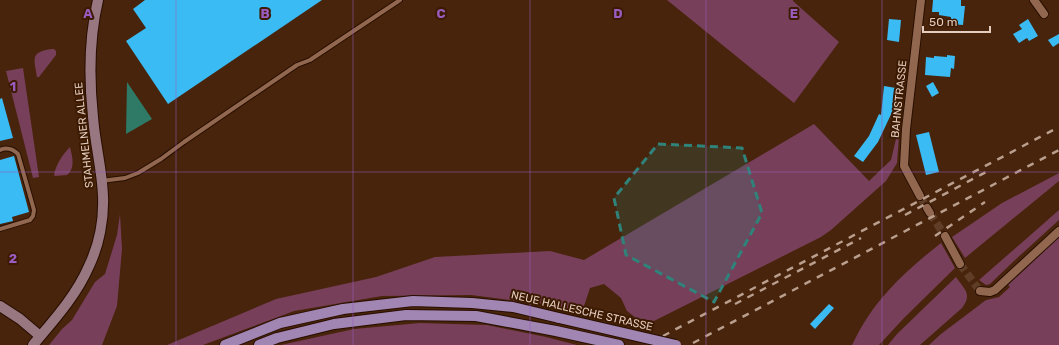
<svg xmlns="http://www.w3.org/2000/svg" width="1059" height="345" font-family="Rubik,sans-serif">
<rect width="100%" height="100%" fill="#47240b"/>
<g fill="#773f59">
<polygon points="667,0 793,0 793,1 839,42 794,103"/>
<path d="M52 49H54L56 51V55L39 77H37C34 58 30 52 52 49Z"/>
<polygon points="23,68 39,177 33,178 6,71"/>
<polygon points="900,122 897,163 886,181 831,230 821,237 654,321 636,318 627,311 621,298 604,284 590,288 582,312 555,306 471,295 382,296 294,311 203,345 167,345 276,299 376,277 435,257 550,251 584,260 814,124 869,181 891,160"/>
<path d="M70 147C72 156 76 168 67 175L55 176 54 175C56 164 63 154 70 147Z"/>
<polygon points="1059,173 1059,181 965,258 952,237 1002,203"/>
<polygon points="1059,210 1059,220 1015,260 990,284 986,285 979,280"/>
<polygon points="120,214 122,249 117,306 102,345 49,345 62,329 72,320 95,282 105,274 117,235"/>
<polygon points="1059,237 1059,345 929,345 941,334 986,300 999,297 1010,287 1008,285"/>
<path d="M941 243 955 268 904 318 879 345H852C861 326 873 307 888 291 904 273 922 258 941 243Z"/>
<path d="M956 277C964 289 973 294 962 308L920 345H888L897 334Z"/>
<polygon points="420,323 487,325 546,337 577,345 281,345 354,329"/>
</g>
<polygon fill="#2f7a66" points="127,82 152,119 126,134"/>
<g fill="#3abbf4">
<polygon points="145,0 322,0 168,104 126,41 146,28 133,9"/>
<polygon points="933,0 961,0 961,6 965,6 963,25 950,24 951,17 939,15 939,12 932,12"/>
<polygon points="889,19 901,20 899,42 887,40"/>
<polygon points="1028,19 1038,36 1029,41 1027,38 1019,43 1013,34 1022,29 1019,25"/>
<polygon points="1059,34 1059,43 1053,47 1048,40"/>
<polygon points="947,55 955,56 954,69 951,68 950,77 925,75 926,57 934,58 934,56 947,57"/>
<polygon points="933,82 939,93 932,97 926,86"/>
<polygon points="884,86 896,88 894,108 878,142 863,162 854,156 869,136 879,114 881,115"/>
<polygon points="2,98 13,138 0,141 0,99"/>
<polygon points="929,132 939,172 926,175 916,135"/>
<polygon points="14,156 29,212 12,217 13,221 0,224 0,160"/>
<polygon points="829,304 834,308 815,329 810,324"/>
</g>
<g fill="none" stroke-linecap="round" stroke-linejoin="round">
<g stroke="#5f3d26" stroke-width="8" stroke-dasharray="8 4" stroke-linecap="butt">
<polyline points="920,196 927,208"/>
<polyline points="930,213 945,236"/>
<polyline points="960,264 980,291"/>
</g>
<defs>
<g id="lane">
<path d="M0 150C7 147 13 149 18 154L34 210 33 216 30 220 0 229"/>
<polyline points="101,181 125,178 138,173 161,159 184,142 297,65 310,60 400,0"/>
</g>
<g id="street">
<polyline points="1034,0 1044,14"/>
<polyline points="920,196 904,166 906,129 921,0"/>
<polyline points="927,208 930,213"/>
<polyline points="945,236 960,264"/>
<polyline points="980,291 990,292 995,290 1059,231"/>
</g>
<g id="secondary">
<polyline points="0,306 20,319 40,336"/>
<path d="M33 345C54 320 76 296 89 266 99 245 104 219 103 196 102 169 95 144 93 117 89 79 89 38 98 0"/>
</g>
<g id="primary">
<polyline points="225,345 280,323 343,309 413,301 472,303 513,307 559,318"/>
<polyline points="259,345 277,338 334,324 406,315 476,316 556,331 619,345"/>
</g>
</defs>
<use href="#lane" stroke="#280e00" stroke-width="6"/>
<use href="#street" stroke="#280e00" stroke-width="10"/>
<use href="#secondary" stroke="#280e00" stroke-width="12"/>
<use href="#primary" stroke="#280e00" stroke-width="12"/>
<use href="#lane" stroke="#91684f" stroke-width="4"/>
<use href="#street" stroke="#91684f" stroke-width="8"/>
<use href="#secondary" stroke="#997781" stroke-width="10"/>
<use href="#primary" stroke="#a185b3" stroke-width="10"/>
<g stroke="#ba9f8f" stroke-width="2.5" stroke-dasharray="7 7" stroke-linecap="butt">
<polyline points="905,215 988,171"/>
<polyline points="935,236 985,202"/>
<polyline points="735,304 861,238"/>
<polyline points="663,336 1059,127"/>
<polyline points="693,343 1059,150"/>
</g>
<defs>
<polyline id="primary-bridge" points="559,318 676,345"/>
</defs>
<use href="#primary-bridge" stroke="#280e00" stroke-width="12" stroke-linecap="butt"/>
<use href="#primary-bridge" stroke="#a185b3" stroke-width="10"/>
</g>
<path fill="#2f837a" fill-opacity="0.2" stroke="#2f837a" stroke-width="3" stroke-dasharray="8 5" stroke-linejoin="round" d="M658 144 742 148 762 213 714 302 626 255 614 198Z"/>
<path fill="none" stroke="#9a5cbf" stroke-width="1" stroke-opacity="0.55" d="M176 0V345M353 0V345M530 0V345M706 0V345M882 0V345M0 172H1059"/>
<g text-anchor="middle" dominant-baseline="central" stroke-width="4" stroke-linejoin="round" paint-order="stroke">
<g font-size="11" fill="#e4ccbf" stroke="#3c1a02">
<text transform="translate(899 99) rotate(-84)">BAHNSTRASSE</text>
<text transform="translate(84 135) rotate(-96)">STAHMELNER ALLEE</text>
<text transform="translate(582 311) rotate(13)">NEUE HALLESCHE STRASSE</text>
</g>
</g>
<g font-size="13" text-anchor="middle" font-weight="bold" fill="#9a5cbf" stroke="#3c1a02" stroke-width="4" stroke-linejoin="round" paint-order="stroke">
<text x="88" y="18">A</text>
<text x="265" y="18">B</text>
<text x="441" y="18">C</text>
<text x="618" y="18">D</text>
<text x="794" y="18">E</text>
<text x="13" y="91">1</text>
<text x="13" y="263">2</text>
</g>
<path d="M923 26v6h67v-6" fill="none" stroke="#e4ccbf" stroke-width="2"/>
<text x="929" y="26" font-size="12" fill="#e4ccbf" stroke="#3c1a02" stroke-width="3" paint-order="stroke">50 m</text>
</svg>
